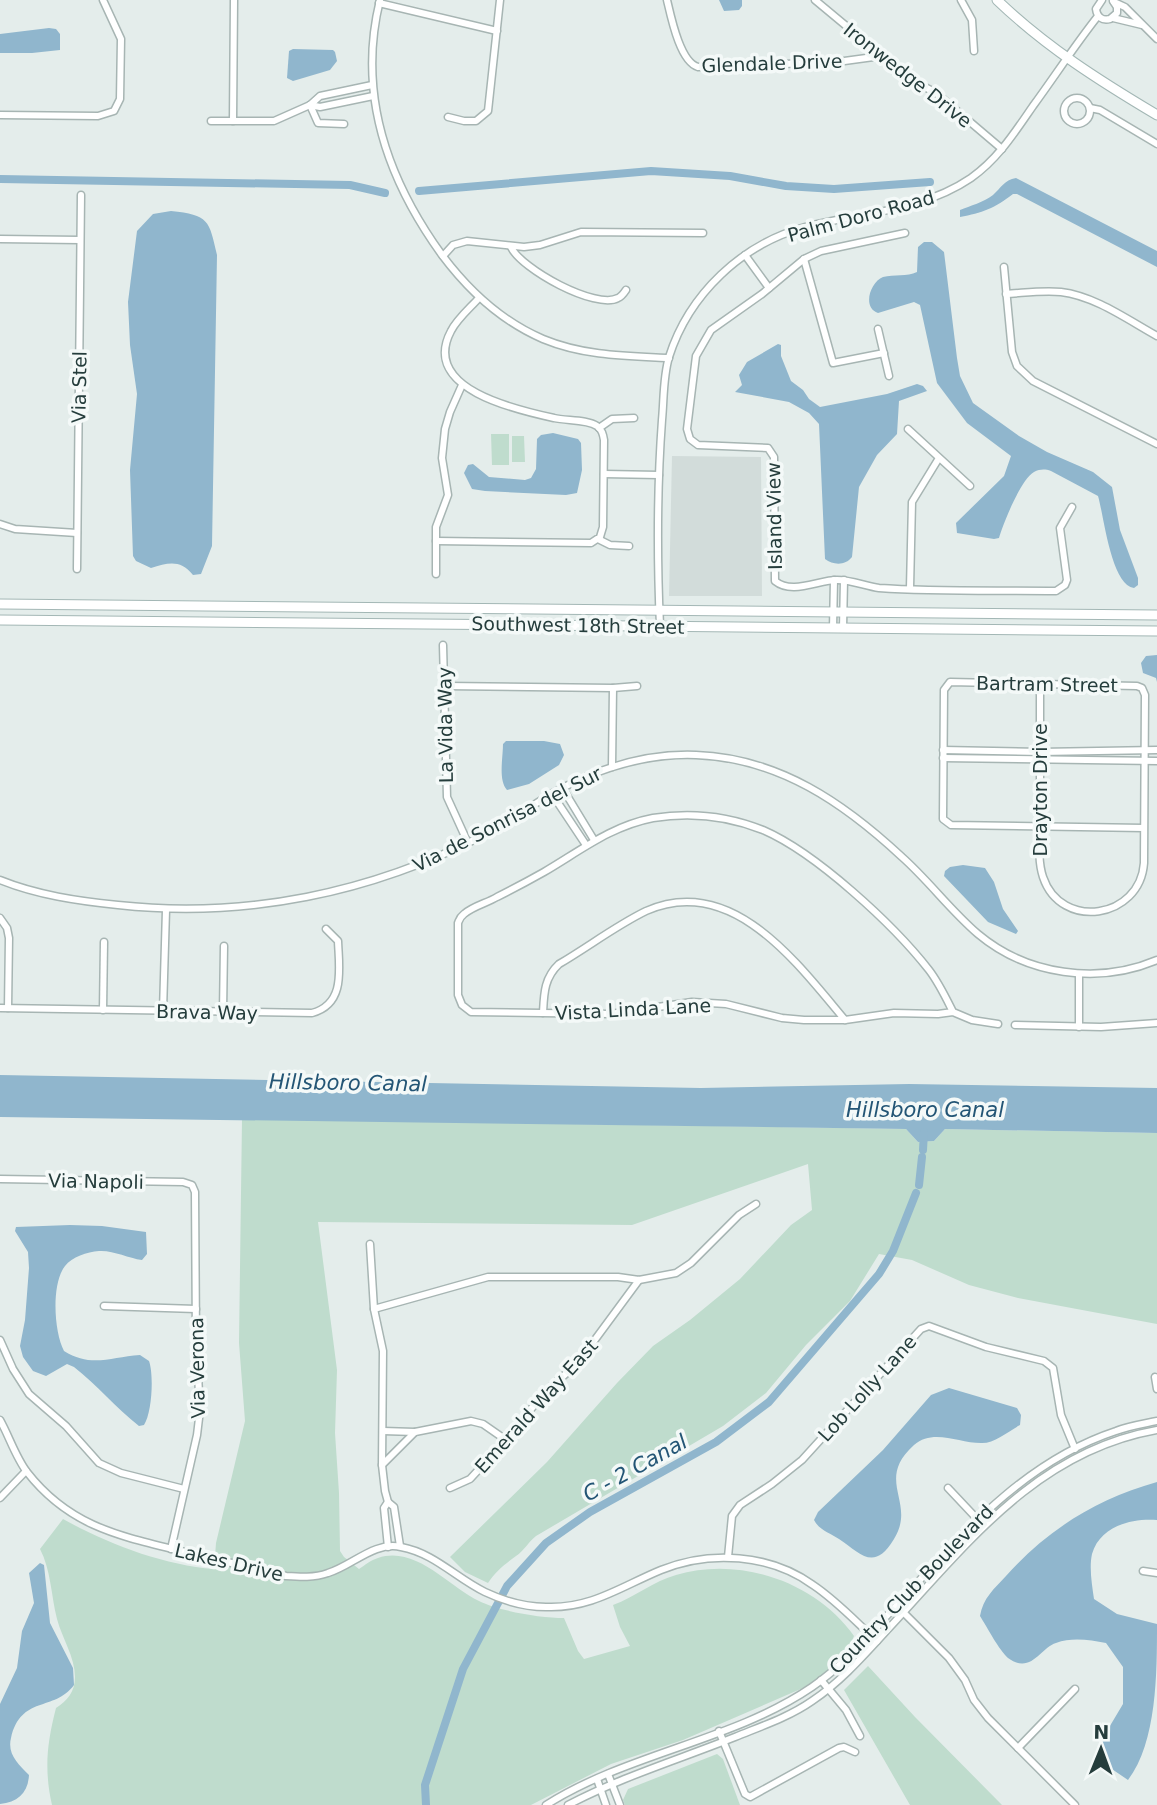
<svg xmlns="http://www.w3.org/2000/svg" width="1157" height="1805" font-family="'DejaVu Sans',sans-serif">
<rect width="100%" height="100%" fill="#e4edeb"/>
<polygon fill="#d2dcda" points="672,456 761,457 762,596 669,596"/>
<g fill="#bfdccd">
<polygon points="491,434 509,434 509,465 492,465"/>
<polygon points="512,436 524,436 525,462 512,462"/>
<path d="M242 1119 906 1129 918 1142 934 1141 945 1129 1157 1133V1324L1018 1298 969 1285 912 1260 879 1254 850 1301 806 1345 766 1393 723 1426 536 1536C528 1542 524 1551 516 1556 505 1564 496 1571 488 1583L465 1572 450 1557 547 1462 617 1383 653 1346 690 1320 740 1279 791 1225 812 1210 808 1164 632 1225 318 1222 337 1370 335 1433 339 1493 340 1551 344 1557 359 1569C365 1565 371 1560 378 1558 416 1545 449 1587 479 1601 499 1611 541 1618 564 1618L578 1651 584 1659 630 1646 620 1627 613 1605C635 1597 654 1581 676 1575 740 1556 816 1582 854 1636L846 1655 827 1674 803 1688 683 1740 611 1764 531 1805H52C44 1770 47 1743 56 1708 67 1701 75 1692 75 1677 75 1657 62 1638 57 1619 51 1595 51 1570 40 1549L63 1519C108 1544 163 1565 214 1569L216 1543 245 1421 239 1343Z"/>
<polygon points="868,1666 915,1717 1002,1805 910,1805 844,1690"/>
<polygon points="717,1754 723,1759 740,1805 625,1805 623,1800 628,1789"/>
</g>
<g fill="#90b6cd">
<polygon points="719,0 742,0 742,6 739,10 724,11"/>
<polygon points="49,28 56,29 60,34 60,50 32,53 0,53 0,34"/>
<polygon points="293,49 333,50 335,52 337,61 330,70 293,81 287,78 289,51"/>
<path d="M1016 178 1157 251V267L1017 194H1013C995 208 982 213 960 217V210C970 206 984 202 993 195 1001 188 1004 180 1016 178Z"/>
<path d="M171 211C209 215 209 220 217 255L212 546 201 574 193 575C180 559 168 563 151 568L136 561 133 556 130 470 137 394 130 345 128 302 137 231 153 214Z"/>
<path d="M924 242H932L944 252 957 358 960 376 973 403 1019 436 1047 452 1093 472 1112 487 1120 530 1138 578V585L1134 588C1111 585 1104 516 1098 496L1051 471C1045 469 1040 469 1034 472 1021 479 1003 524 999 538L994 539 957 533 956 523 1004 476 1011 456 967 423 937 383 920 305 914 302 878 313C862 308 870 282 883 277 894 274 907 277 917 272L918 247Z"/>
<path d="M778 344 781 345V356L791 381 803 390 809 399 820 407 887 394 917 384 923 386 927 391 899 401 897 434 877 455 859 487 852 557C845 566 833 565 825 559L819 424 809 413 789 402 735 392 742 385 739 375 747 362Z"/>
<polygon points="553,433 578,439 581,443 582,470 577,493 566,495 485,491 472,489 464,473 468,465 473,464 489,477 525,480 531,478 536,469 537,439 541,435"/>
<polygon points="1157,655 1157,682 1156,678 1143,673 1141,663 1146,656"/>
<path d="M506 741H544L560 744 564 755 559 765 529 784 507 790C498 780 503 758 503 744Z"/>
<polygon points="963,865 985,868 994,882 1003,909 1018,931 1016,934 988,922 944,876 945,871 950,867"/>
<polygon points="0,1075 701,1088 909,1084 1157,1088 1157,1133 945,1129 934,1141 918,1142 906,1129 0,1117"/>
<path d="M70 1225 102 1226 146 1232 147 1254 142 1260C128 1258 113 1250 99 1251 87 1252 72 1257 65 1266 51 1284 54 1332 64 1351 91 1368 111 1357 140 1355L149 1361C154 1375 152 1413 144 1425L139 1426C116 1408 97 1385 74 1367L67 1364 46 1376 33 1371 23 1357 20 1346 25 1320 29 1268 28 1252 15 1231 16 1227Z"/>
<path d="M949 1388 1017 1408 1021 1415 1020 1425C1009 1431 993 1444 981 1443 959 1443 933 1428 914 1445 874 1481 917 1502 894 1539 874 1572 861 1554 839 1539 830 1533 819 1530 814 1520L818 1512 883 1450 931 1395Z"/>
<path d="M1157 1482V1520C1132 1518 1100 1526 1092 1554 1089 1568 1092 1585 1094 1599L1117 1614 1157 1624C1157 1673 1157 1742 1128 1780L1103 1763 1098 1746 1123 1704V1667L1106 1643C1090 1640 1072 1637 1056 1643 1040 1648 1031 1675 1008 1658 999 1650 987 1627 980 1616 983 1598 994 1589 1006 1576 1048 1529 1097 1499 1157 1482Z"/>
<path d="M40 1563 44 1565 50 1623 73 1668 74 1685C54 1712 21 1695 11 1738 7 1754 18 1764 29 1775 28 1793 18 1802 0 1804V1704L17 1668 22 1631 34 1603 29 1573Z"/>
</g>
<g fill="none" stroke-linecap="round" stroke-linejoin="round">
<g stroke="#90b6cd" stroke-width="8">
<polyline points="0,179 350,185 385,193"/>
<polyline points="419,191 651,171 730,176 786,186 834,189 930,182"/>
<polyline points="923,1150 924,1132"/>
<polyline points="919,1185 922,1157"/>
<polyline points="426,1805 425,1785 463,1669 507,1586 546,1543 590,1512 716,1442 769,1402 879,1274 893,1251 916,1193"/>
</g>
<defs>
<g id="street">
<path d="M380 0C357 93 387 179 442 255 469 291 501 321 543 339 584 356 626 356 669 358"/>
<path d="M667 0C671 17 680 62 698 67L837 62 881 56"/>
<polyline points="815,0 910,79 936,93 1002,149"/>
<polyline points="961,0 972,20 974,51"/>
<path d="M1102 0 1096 9C1097 17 1102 21 1110 19L1117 13V7L1113 1"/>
<polyline points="1114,2 1125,7 1157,39"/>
<polyline points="379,3 497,31"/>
<polyline points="1113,18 1142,25"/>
<circle cx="1077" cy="111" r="13"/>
<polyline points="310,105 320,107 373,96"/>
<polyline points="310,105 318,123 344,124"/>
<polyline points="1090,108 1100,110 1157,144"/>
<polyline points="0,115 98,116 114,111 120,99 121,39 103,0"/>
<polyline points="448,117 464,121 476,121 488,111 500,0"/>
<polyline points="211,121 274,121 310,105 320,96 372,85"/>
<polyline points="233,121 234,0"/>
<path d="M905 233 821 251 804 259 762 294 711 330 696 356 687 429 690 439 698 445 768 448 774 457 775 581C792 595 818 580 837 580 852 580 865 586 879 588 938 592 998 590 1056 591L1065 585 1067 580 1060 528 1072 507"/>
<polyline points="0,239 80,240"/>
<path d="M511 247C521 269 596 310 618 298 621 297 624 293 626 290"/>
<polyline points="745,255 769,288"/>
<polyline points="443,256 453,245 467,241 524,247 540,245 581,232 703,233"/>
<polyline points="804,259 833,363 884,353"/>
<polyline points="1004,267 1012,352 1017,366 1033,381 1157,444"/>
<path d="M1006 294C1024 293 1043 290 1061 292 1095 296 1128 320 1157 336"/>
<polyline points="878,329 889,376"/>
<polyline points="599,428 612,419 634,418"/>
<polyline points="908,429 970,486"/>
<polyline points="604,474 659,475"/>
<polyline points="0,524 15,529 77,533"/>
<polyline points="598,539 610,545 629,546"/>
<path d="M436 541 591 543 600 537 603 527 604 440C603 434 602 430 597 426 587 419 566 421 554 418 517 410 420 389 451 331 457 319 470 308 479 298"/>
<polyline points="77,569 81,195"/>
<polyline points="436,574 436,527 448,495 442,458 445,429 450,412 462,385"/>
<polyline points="910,588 912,502 939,458"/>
<path d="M660 626C657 558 657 488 662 420 664 399 663 377 669 357 689 294 742 244 805 227 862 212 921 212 971 178 998 159 1015 132 1033 106 1055 76 1075 45 1098 16"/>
<polyline points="833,628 834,580"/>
<polyline points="843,628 844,580"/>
<polyline points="443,645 447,797 468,843"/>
<path d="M1040 684C1040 729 1040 774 1040 818 1040 837 1037 859 1043 877 1061 931 1140 919 1144 863L1145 695 1142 688 1137 686 950 682 944 690 943 819 951 825 1144 828"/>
<polyline points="445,686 613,688 637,686"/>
<polyline points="943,750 1040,752 1157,750"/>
<polyline points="943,758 1157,761"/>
<polyline points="612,767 613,688"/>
<polyline points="563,789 594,840"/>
<polyline points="552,794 586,845"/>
<path d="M0 880C37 895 78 901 118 905 246 919 371 893 486 834 509 823 529 807 551 794 596 769 645 753 696 755 779 758 844 803 902 857 929 881 950 910 978 934 1027 975 1098 985 1157 960"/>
<polyline points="0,918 7,928 9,938 8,1008"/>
<path d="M0 1008 312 1013C346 1004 339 968 338 941L326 929"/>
<polyline points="103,1010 104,942"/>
<polyline points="163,1011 166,910"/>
<polyline points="223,1012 224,946"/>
<path d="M953 1012C946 998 939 983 929 970 893 924 816 853 763 830 728 816 690 812 653 818 611 826 580 851 544 872 528 881 513 889 497 897 487 903 473 906 464 914 460 917 460 918 458 923V995L462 1005 471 1012 610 1014 692 1002 726 1004 782 1018 804 1020H845L894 1013 938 1014 953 1012 972 1020 998 1024"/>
<path d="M543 1013C544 994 544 978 559 964 588 947 617 925 646 911 732 873 797 963 845 1020"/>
<polyline points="1015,1025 1101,1027 1157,1023"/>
<polyline points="1079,1027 1079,974"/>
<polyline points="0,1179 183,1182 192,1185 195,1192 196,1341 200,1410 197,1435 171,1549"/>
<polyline points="370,1244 374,1309 383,1351 382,1465 385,1491 388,1502 394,1507 400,1546"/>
<polyline points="104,1306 196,1309"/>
<polyline points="374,1309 488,1277 618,1277 639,1280 676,1273 691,1263 739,1215 756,1204"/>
<polyline points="0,1340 13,1369 29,1394 66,1426 99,1463 121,1473 184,1489"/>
<polyline points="1155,1377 1157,1389"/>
<path d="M0 1420C9 1436 16 1458 27 1472 69 1526 119 1536 181 1551 216 1559 251 1568 286 1576 300 1577 314 1578 328 1573 352 1566 374 1541 401 1547 434 1553 456 1578 485 1592 504 1601 526 1607 546 1607 591 1609 622 1586 661 1570 710 1550 770 1554 813 1585 837 1601 856 1622 877 1641"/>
<polyline points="383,1431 415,1432"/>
<polyline points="382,1465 415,1432 471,1421 483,1424 506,1440"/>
<polyline points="450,1488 470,1479 506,1440 544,1393 577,1364 639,1280"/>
<polyline points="948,1488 980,1522"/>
<polyline points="0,1498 26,1471"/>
<polyline points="388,1547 384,1508 388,1502"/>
<polyline points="728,1557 732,1516 740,1505 772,1484 802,1460 921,1329 929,1326 986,1347 1044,1361 1053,1368 1061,1415 1075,1449"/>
<polyline points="1143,1571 1157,1573"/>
<polyline points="903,1612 949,1658 965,1680 974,1700 988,1718 1075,1805"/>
<polyline points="821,1680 846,1710 860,1736"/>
<polyline points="719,1731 745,1794 750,1797 839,1748 844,1747 855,1752"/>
<polyline points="1018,1748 1075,1689"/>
<polyline points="608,1774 620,1805"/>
<polyline points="597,1779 606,1805"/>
<path d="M546 1805C628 1753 733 1741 812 1687 844 1665 869 1635 895 1607 960 1537 1022 1462 1116 1431 1129 1426 1143 1424 1157 1421"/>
<path d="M568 1805C621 1777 680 1759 735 1737 762 1726 789 1717 812 1701 842 1681 865 1654 889 1628 967 1544 1037 1451 1157 1430"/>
</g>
<g id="secondary">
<path d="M997 0C1046 47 1100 81 1157 115"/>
<polyline points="0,604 1157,615"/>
<polyline points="0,620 1157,631"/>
</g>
</defs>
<use href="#street" stroke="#a7b5b3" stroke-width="9"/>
<use href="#secondary" stroke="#a3b7b5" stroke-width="11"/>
<use href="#street" stroke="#fff" stroke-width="6"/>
<use href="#secondary" stroke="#fff" stroke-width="9"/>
</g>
<g text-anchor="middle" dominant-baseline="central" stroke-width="7" stroke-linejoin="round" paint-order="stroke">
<g font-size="19" fill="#253d3c" stroke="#f4f9f8">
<text transform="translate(772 63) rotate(-2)">Glendale Drive</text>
<text transform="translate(908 75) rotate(38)">Ironwedge Drive</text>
<text transform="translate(861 216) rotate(-15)">Palm Doro Road</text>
<text transform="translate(79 387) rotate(-89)">Via Stel</text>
<text transform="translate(774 516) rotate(-91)">Island View</text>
<text transform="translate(578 625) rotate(1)">Southwest 18th Street</text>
<text transform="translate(1047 684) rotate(1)">Bartram Street</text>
<text transform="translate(445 725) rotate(-91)">La Vida Way</text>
<text transform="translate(1040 790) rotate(-90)">Drayton Drive</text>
<text transform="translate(507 819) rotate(-27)">Via de Sonrisa del Sur</text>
<text transform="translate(633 1009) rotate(-3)">Vista Linda Lane</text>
<text transform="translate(207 1012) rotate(1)">Brava Way</text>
<text transform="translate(96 1181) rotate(1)">Via Napoli</text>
<text transform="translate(197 1368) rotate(-91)">Via Verona</text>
<text transform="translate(867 1388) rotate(-48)">Lob Lolly Lane</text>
<text transform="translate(536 1406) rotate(-48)">Emerald Way East</text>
<text transform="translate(229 1562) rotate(13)">Lakes Drive</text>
<text transform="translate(911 1589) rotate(-46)">Country Club Boulevard</text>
</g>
<g font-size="21" font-style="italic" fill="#235575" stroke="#f4f9f8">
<text transform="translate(348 1083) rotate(1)">Hillsboro Canal</text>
<text x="925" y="1110">Hillsboro Canal</text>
<text transform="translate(635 1468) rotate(-29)">C - 2 Canal</text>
</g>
</g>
<g transform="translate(1101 1749) rotate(1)" stroke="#f4f9f8" stroke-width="5" paint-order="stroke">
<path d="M0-5L12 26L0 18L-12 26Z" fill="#253d3c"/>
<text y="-10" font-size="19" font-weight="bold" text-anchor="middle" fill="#253d3c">N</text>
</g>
</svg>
